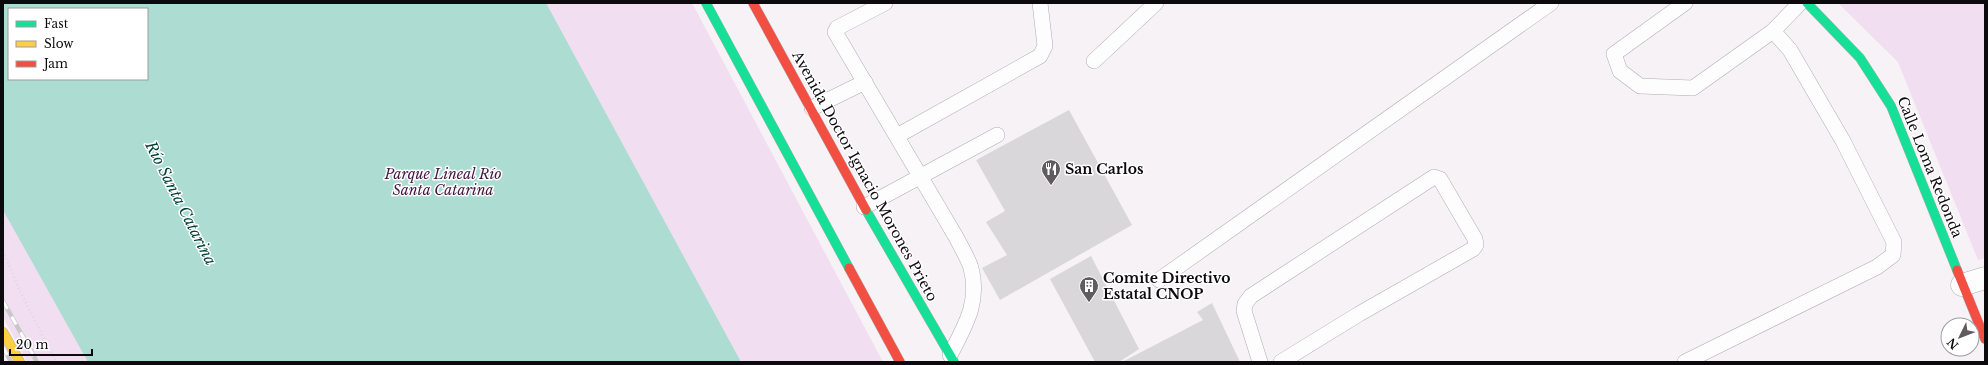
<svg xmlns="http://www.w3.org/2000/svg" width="1988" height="365" font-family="'Libre Baskerville',serif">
<rect width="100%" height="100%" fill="#f6f2f6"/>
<g fill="#f2def1" fill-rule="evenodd">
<path d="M3 3H692L883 362H27L3 317ZM9 9H147V79H9Z"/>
<polygon points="1838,3 1985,3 1985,258 1978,260 1898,62"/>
</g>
<path fill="#acdcd2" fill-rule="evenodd" d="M3 3H546L741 362H88L3 210ZM9 9H147V79H9Z"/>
<g fill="#dad7da">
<polygon points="1069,110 1132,225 1000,300 982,268 1007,255 986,222 1005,211 976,160"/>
<polygon points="1091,256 1139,349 1119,362 1095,362 1050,279"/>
<polygon points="1212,303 1240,362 1122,362 1203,320 1197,312"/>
</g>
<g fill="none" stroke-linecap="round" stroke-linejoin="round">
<defs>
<g id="lane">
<path d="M885 3 837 28 835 32 956 237C961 247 968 258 971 268 980 302 965 326 950 355"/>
<polyline points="1685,3 1614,54 1620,71 1640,86 1693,88 1773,31"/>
<polyline points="1094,61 1156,3"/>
<polyline points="812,108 865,82"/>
<polyline points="897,136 1040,56 1045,46 1040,3"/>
<polyline points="864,207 997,135"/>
<polyline points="1159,280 1551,3"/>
<polyline points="1260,362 1244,311 1245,304 1251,296 1434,177 1440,179 1475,239 1476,245 1473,249 1359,314 1281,362"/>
<polyline points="1685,362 1877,267 1893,255 1894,242 1843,141 1790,50 1773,31 1800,3"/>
</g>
<polyline id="street" points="1962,285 1985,278"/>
<g id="fast">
<polyline points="706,3 849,268"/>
<polyline points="1807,3 1860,58 1891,106 1957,270"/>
<polyline points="866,210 954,362"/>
</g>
<polyline id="slow" points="3,332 20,362"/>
<g id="jam">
<polyline points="753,3 866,210"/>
<polyline points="849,268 900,362"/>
<polyline points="1957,270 1985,339"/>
</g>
</defs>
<use href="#lane" stroke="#b0adb0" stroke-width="16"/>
<use href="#street" stroke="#b0adb0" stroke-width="23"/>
<use href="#fast" stroke="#b0adb0" stroke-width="10"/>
<use href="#slow" stroke="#b0adb0" stroke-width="10"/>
<use href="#jam" stroke="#b0adb0" stroke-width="10"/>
<polyline stroke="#dbdadb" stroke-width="2.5" stroke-dasharray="1 3" stroke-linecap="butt" points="3,251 18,287 56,362"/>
<use href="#lane" stroke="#fefdfe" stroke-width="15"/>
<use href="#street" stroke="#fefdfe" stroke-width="22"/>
<use href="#fast" stroke="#16e098" stroke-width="9"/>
<use href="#slow" stroke="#ffcf43" stroke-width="9"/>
<use href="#jam" stroke="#f24e42" stroke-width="9"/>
<defs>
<g id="rail">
<polyline points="3,301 37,362"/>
<polyline points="3,347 11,362"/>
</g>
</defs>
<use href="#rail" stroke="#c9c8c9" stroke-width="4.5"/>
<use href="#rail" stroke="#fff" stroke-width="3" stroke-dasharray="9" stroke-linecap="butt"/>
</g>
<defs>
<symbol id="restaurant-pin" viewBox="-11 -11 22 30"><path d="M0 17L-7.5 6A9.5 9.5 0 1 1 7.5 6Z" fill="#5f5b5f" stroke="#fff"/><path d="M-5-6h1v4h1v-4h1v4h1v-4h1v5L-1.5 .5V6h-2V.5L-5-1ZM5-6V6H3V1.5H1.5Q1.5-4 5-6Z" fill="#fff"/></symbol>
<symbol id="building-pin" viewBox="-11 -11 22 30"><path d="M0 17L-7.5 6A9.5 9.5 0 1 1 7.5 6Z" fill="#5f5b5f" stroke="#fff"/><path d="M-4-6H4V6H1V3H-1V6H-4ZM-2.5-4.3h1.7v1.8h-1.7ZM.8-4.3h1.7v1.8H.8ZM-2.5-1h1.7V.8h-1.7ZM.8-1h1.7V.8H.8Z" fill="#fff"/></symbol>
</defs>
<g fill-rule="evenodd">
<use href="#restaurant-pin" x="1040" y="158" width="22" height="30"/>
<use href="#building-pin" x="1078" y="275" width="22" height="30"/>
</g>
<g text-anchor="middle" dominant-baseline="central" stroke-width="3" stroke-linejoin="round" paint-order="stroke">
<g font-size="14" fill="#0d0a0d" stroke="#fff">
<text transform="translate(1930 167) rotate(68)">Calle Loma Redonda</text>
<text transform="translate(865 176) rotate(61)">Avenida Doctor Ignacio Morones Prieto</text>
</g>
<g font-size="14" font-weight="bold" fill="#0d0a0d" stroke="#fff" text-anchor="start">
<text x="1065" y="169">San Carlos</text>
<text x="1103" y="278">Comite Directivo<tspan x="1103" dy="16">Estatal CNOP</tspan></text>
</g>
<g font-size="14" font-style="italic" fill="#461446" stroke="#fff">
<text x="443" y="174">Parque Lineal Río<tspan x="443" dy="16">Santa Catarina</tspan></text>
</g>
<g font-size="15" font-style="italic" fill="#004238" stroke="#fff">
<text transform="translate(181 203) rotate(63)">Río Santa Catarina</text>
</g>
</g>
<rect width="1988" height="365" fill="none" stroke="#0d0a0d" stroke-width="8"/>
<rect x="8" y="8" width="140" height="72" fill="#ffffff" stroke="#9e9d9e"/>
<rect x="16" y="21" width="20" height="6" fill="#16e098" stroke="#9e9d9e"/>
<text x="44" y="28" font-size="12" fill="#0d0a0d">Fast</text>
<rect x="16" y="41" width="20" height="6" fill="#ffcf43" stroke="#9e9d9e"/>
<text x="44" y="48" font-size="12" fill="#0d0a0d">Slow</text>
<rect x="16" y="61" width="20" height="6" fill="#f24e42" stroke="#9e9d9e"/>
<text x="44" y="68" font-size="12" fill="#0d0a0d">Jam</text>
<g transform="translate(1960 337) rotate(227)"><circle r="19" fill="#ffffff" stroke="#9e9d9e"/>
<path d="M0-3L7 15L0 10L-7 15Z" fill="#5f5b5f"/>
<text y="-6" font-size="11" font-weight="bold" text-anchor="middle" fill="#0d0a0d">N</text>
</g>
<path d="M10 349v6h82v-6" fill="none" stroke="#0d0a0d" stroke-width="2"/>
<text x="16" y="349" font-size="12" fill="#0d0a0d" stroke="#ffffff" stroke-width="3" paint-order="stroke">20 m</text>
</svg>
